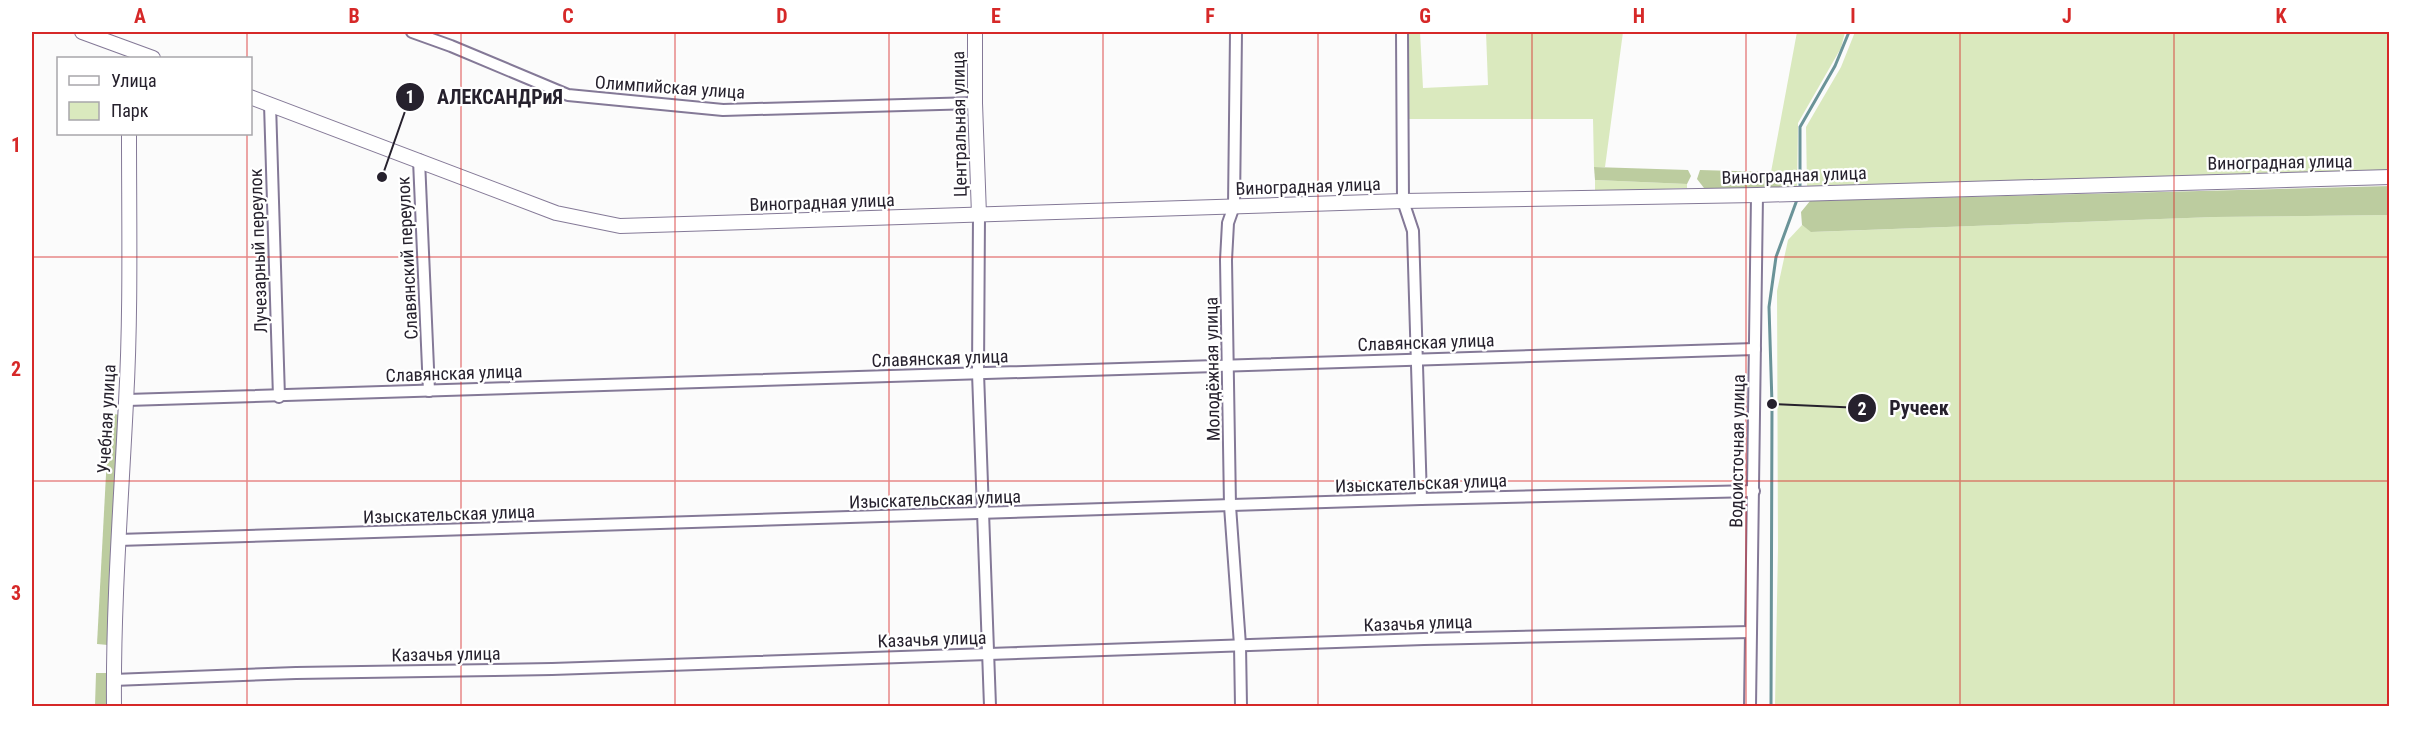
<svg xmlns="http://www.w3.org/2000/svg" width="2421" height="738" font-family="'Roboto Condensed',sans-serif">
<rect width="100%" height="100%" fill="#fbfbfb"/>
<g fill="#dae9be">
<polygon points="1408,32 1420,32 1423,88 1488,85 1486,32 1623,32 1605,167 1594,167 1593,119 1409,119"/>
<polygon points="1797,32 1845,32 1841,48 1798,123 1797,188 1780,188 1784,175 1771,172"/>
<polygon points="1855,32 2389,32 2389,171 1807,186 1806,127 1841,67"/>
<polygon points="1595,180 1687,184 1687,188 1595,192"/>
<polygon points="2389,215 2389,706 1775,706 1778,548 1777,291 1788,240 1802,225 1812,232 2214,217"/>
</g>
<g fill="#bccc9f">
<polygon points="1594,167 1688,170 1691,176 1687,184 1595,180"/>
<polygon points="1700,170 1771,172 1784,175 1780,188 1704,188 1697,179"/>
<polygon points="2390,186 2389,215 2214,217 1811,232 1802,225 1801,212 1810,201"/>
<polygon points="114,414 120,415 108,645 97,644 109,418"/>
<polygon points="96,673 107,673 106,706 95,706"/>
</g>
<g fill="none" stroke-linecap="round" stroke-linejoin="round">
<g stroke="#6a9398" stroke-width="3">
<polyline points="1800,191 1800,127 1835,66 1849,32"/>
<polyline points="1771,706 1772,404 1769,307 1776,257 1798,197"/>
</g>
<defs>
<g id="minor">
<polyline points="412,32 451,46 568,95 723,110 975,103"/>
<polyline points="1236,32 1234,206 1228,223 1226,260 1230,506 1240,645 1241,706"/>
<polyline points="1402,32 1403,201 1413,231 1421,499"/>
<polyline points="270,104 279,397"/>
<polyline points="419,160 429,391"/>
<polyline points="979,215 978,373 990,706"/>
<polyline points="127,400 1755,349"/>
<polyline points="118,540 1421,499 1754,491"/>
<polyline points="113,680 296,673 552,669 1424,639 1751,632"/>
<polyline points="1750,706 1757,195"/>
</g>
<g id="tertiary">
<polyline points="82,32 153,58"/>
<polyline points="975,32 975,103 979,215"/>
<polyline points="250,97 556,213 620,226 1403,201 1757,195 2390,177"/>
<path d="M114 706C113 605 121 503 126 402 131 313 129 223 129 134"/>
</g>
</defs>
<use href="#minor" stroke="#847997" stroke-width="14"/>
<use href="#tertiary" stroke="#847997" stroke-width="16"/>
<use href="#minor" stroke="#fff" stroke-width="10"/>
<use href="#tertiary" stroke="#fff" stroke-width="14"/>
</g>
<path fill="none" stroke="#d62828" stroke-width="1.5" stroke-opacity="0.55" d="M247 32V58M461 32V706M675 32V706M889 32V706M1103 32V706M1318 32V706M1532 32V706M1746 32V706M1960 32V706M2174 32V706M247 134V706M32 257H2390M32 481H2390"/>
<g text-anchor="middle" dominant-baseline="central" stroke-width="4.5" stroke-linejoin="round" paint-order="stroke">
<g font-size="18" fill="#26212d" stroke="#fff">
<text transform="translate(670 87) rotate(4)">Олимпийская улица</text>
<text transform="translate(959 124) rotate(-91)">Центральная улица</text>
<text transform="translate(2280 162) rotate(-1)">Виноградная улица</text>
<text transform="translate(1794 175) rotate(-2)">Виноградная улица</text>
<text transform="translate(1308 186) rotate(-2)">Виноградная улица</text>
<text transform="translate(822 202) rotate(-2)">Виноградная улица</text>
<text transform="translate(258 251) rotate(-92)">Лучезарный переулок</text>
<text transform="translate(407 258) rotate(-93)">Славянский переулок</text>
<text transform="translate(1426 342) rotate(-2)">Славянская улица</text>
<text transform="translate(940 358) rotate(-2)">Славянская улица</text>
<text transform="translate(1212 369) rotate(-91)">Молодёжная улица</text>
<text transform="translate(454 373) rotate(-2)">Славянская улица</text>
<text transform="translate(106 419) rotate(-87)">Учебная улица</text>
<text transform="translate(1737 451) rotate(-89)">Водоисточная улица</text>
<text transform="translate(1421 483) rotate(-2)">Изыскательская улица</text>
<text transform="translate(935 499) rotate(-2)">Изыскательская улица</text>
<text transform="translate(449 514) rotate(-2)">Изыскательская улица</text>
<text transform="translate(1418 623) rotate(-2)">Казачья улица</text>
<text transform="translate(932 639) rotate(-2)">Казачья улица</text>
<text transform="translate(446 654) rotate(-1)">Казачья улица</text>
</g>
</g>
<path fill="none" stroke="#26212d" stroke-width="2" d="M382 177L410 97M1772 404L1862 408"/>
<g fill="#26212d" stroke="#fff" stroke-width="2">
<circle cx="382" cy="177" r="6"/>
<circle cx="1772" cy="404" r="6"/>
<circle cx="410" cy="97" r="15"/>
<circle cx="1862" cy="408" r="15"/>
</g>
<g font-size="18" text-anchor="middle" font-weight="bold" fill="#fff">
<text x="410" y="103">1</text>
<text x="1862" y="415">2</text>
</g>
<g font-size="20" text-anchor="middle" font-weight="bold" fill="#26212d" stroke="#fff" stroke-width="4.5" stroke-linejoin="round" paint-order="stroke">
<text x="500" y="104">АЛЕКСАНДРиЯ</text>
<text x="1919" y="415">Ручеек</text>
</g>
<rect width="2421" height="738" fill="none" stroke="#ffffff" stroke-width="66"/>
<rect x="57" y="57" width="195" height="78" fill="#ffffff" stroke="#a8a6ab" stroke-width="1.5"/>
<rect x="69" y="76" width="30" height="9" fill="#ffffff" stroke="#a8a6ab" stroke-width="1.5"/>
<text x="111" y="87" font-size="18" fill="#26212d">Улица</text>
<rect x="69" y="102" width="30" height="18" fill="#dae9be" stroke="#a8a6ab" stroke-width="1.5"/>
<text x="111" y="117" font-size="18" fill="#26212d">Парк</text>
<rect x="33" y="33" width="2355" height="672" fill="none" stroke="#d62828" stroke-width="2"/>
<g font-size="20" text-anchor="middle" font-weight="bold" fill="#d62828">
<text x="140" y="23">A</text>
<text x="354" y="23">B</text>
<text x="568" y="23">C</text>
<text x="782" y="23">D</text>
<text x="996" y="23">E</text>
<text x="1210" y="23">F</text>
<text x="1425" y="23">G</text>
<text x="1639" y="23">H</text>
<text x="1853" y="23">I</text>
<text x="2067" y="23">J</text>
<text x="2281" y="23">K</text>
<text x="16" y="152">1</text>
<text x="16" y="376">2</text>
<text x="16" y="600">3</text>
</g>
</svg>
